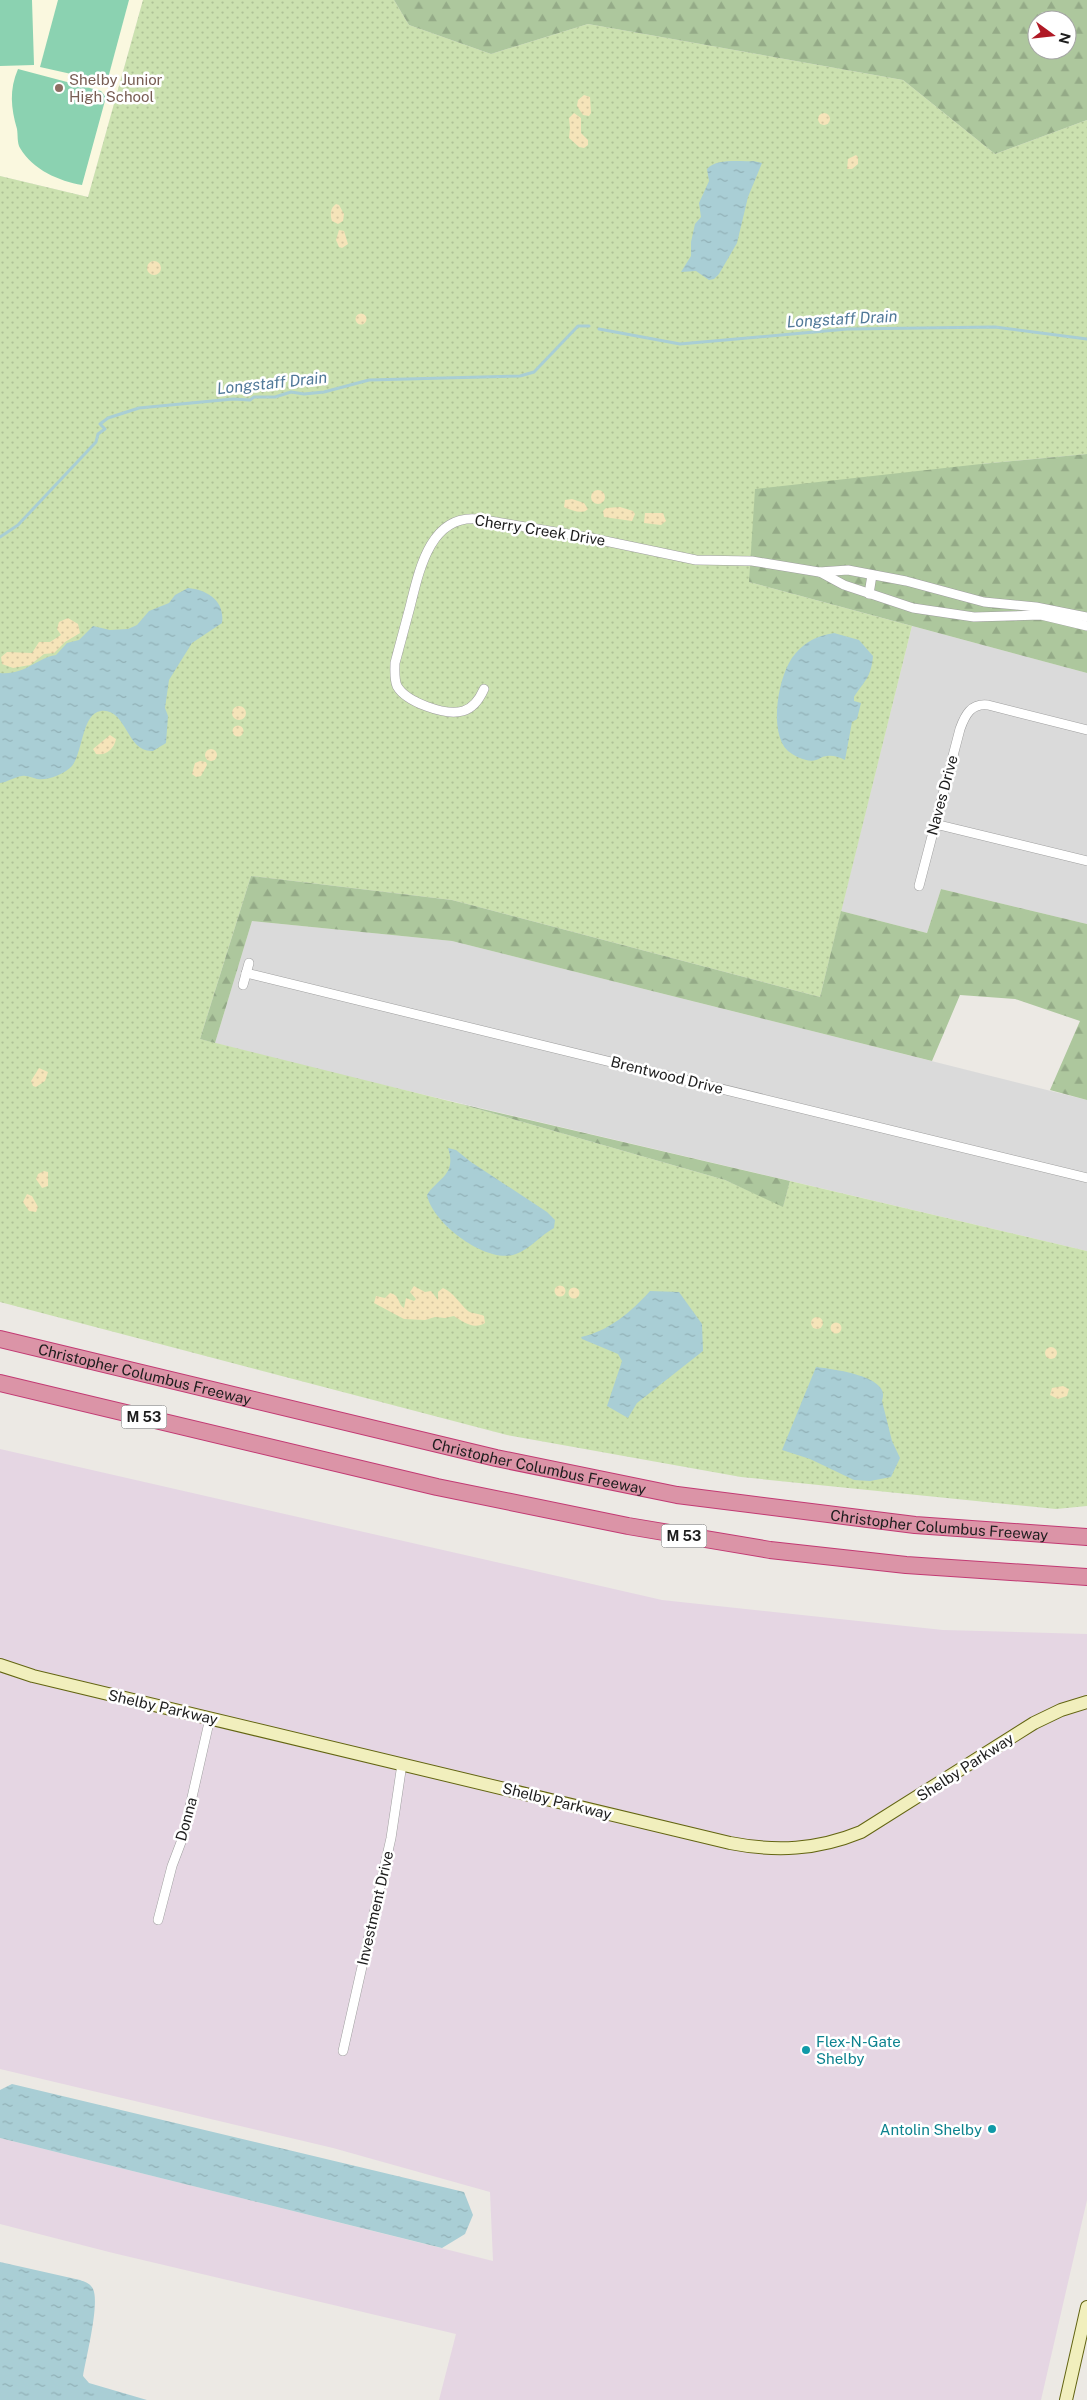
<svg xmlns="http://www.w3.org/2000/svg" width="1087" height="2400" font-family="'Public Sans',sans-serif">
<defs>
<pattern id="grass-dots" width="8" height="8" patternUnits="userSpaceOnUse" patternTransform="scale(1.25)"><rect width="8" height="8" fill="#cbe1af"/><path d="M2 2h.1M6 6h.1" fill="none" stroke="#aec196" stroke-width="1.8" stroke-linecap="round"/></pattern>
<pattern id="forest-firs" width="22" height="20" patternUnits="userSpaceOnUse" patternTransform="scale(1.25)"><rect width="22" height="20" fill="#adc79d"/><path d="M5 1l3.5 6h-7zM16 11l3.5 6h-7z" fill="#94aa87"/></pattern>
<pattern id="sand-dots" width="8" height="8" patternUnits="userSpaceOnUse" patternTransform="scale(1.25)"><rect width="8" height="8" fill="#f5e4b9"/><path d="M2 2h.1M6 6h.1" fill="none" stroke="#d2c39f" stroke-width="1.8" stroke-linecap="round"/></pattern>
<pattern id="water-ripples" width="26" height="14" patternUnits="userSpaceOnUse" patternTransform="scale(1.25)"><rect width="26" height="14" fill="#a9ced5"/><path d="M2 4q2-2 4 0t4 0M15 11q2-2 4 0t4 0" fill="none" stroke="#91b0b6"/></pattern>
</defs>
<rect width="100%" height="100%" fill="#ece9e4"/>
<g fill="#dadada">
<polygon points="912,626 1087,673 1087,924 941,889 927,933 841,911"/>
<polygon points="252,921 452,941 1087,1100 1087,1251 328,1072 215,1043"/>
</g>
<polygon fill="#e5d6e3" points="0,1449 662,1600 943,1630 1087,1634 1087,2200 1041,2400 439,2400 456,2334 113,2253 0,2224 0,2138 493,2261 490,2192 333,2148 0,2069"/>
<polygon fill="#faf8df" points="0,0 143,0 88,197 0,176"/>
<polygon fill="url(#grass-dots)" points="143,0 394,0 409,25 491,54 588,24 903,80 995,154 1087,120 1087,454 981,464 749,582 912,626 820,997 452,900 251,876 200,1039 457,1103 725,1180 783,1206 790,1181 1087,1251 1087,1506 1056,1509 741,1477 507,1435 0,1302 0,176 88,197"/>
<g fill="url(#forest-firs)" fill-rule="evenodd">
<path d="M394 0H1087V120L995 154 903 80 588 24 491 54 409 25ZM1037 20H1067V50H1037Z"/>
<polygon points="1087,454 1087,673 749,582 755,489 981,464"/>
<polygon points="251,876 452,900 820,997 841,911 927,933 941,889 1087,924 1087,1100 1050,1090 1080,1021 1015,999 960,995 932,1061 452,941 252,921 215,1043 200,1039"/>
<polygon points="457,1103 790,1181 783,1207 725,1180"/>
</g>
<g fill="url(#sand-dots)">
<polygon points="584,95 590,97 591,113 589,116 583,115 577,106 578,100"/>
<circle cx="824" cy="119" r="6"/>
<polygon points="574,113 581,118 581,133 588,140 588,145 584,148 579,147 569,138 570,128 569,118"/>
<polygon points="856,155 858,157 858,164 852,169 847,169 848,159"/>
<path d="M336 204 339 205 344 214 343 221 338 224 332 221C330 215 330 208 336 204Z"/>
<polygon points="339,230 344,231 348,244 342,248 339,247 336,240"/>
<circle cx="154" cy="268" r="7"/>
<circle cx="361" cy="319" r="5.5"/>
<circle cx="598" cy="497" r="7"/>
<path d="M572 499 584 503 588 509C583 515 570 510 564 507L565 500Z"/>
<polygon points="620,507 633,511 635,514 632,521 604,517 603,511 606,508"/>
<polygon points="645,513 663,513 666,521 661,525 644,523"/>
<polygon points="68,618 78,624 80,633 65,642 54,653 44,654 30,665 13,668 2,664 1,657 7,652 32,653 39,642 50,642 61,635 57,629 59,622"/>
<circle cx="239" cy="713" r="7"/>
<circle cx="238" cy="731" r="5.5"/>
<path d="M110 735 116 739C114 749 106 756 96 754L93 749Z"/>
<circle cx="211" cy="755" r="6"/>
<polygon points="200,761 206,762 207,765 201,776 196,777 192,774 195,763"/>
<polygon points="39,1068 48,1072 45,1081 36,1087 33,1086 31,1081"/>
<polygon points="44,1171 48,1172 48,1186 42,1188 36,1179 38,1174"/>
<polygon points="27,1194 32,1196 38,1207 36,1212 29,1211 23,1202"/>
<circle cx="560" cy="1291" r="5.5"/>
<path d="M414 1286 425 1292 431 1291 438 1300V1292L443 1288C454 1293 459 1303 468 1311 472 1314 479 1313 484 1316L485 1323C474 1330 463 1322 454 1316L445 1318 435 1317 425 1320 404 1319 374 1303 376 1296 385 1298 390 1293C400 1295 397 1303 404 1308L406 1298 414 1301 416 1299 410 1292Z"/>
<circle cx="574" cy="1293" r="5.5"/>
<circle cx="817" cy="1323" r="6"/>
<circle cx="836" cy="1328" r="5.5"/>
<circle cx="1051" cy="1353" r="6"/>
<polygon points="1063,1386 1069,1389 1067,1396 1058,1399 1050,1395 1052,1388"/>
</g>
<g fill="#8bd2b1">
<polygon points="0,0 32,0 34,65 0,66"/>
<polygon points="58,0 129,0 107,82 40,67"/>
<path d="M18 69 101 91 106 97 82 185C59 181 33 170 20 148 17 143 18 135 17 129 11 108 9 90 18 69Z"/>
</g>
<g fill="url(#water-ripples)">
<path d="M753 161 762 163 748 197 737 243 719 274 714 279 709 280 696 271 681 272 691 256V242L695 224 701 217 699 203 709 181 707 169C717 158 739 162 753 161Z"/>
<path d="M188 588C208 590 225 601 222 623L192 643 169 680 165 708 168 716 166 743 153 751C126 753 127 708 101 711 82 713 83 752 72 766 65 774 47 781 37 779 32 778 27 775 22 776 14 777 8 782 0 783V673C26 675 34 659 56 655L67 643 79 640 93 626 110 630 128 629 137 625 149 611 169 603 175 595Z"/>
<path d="M834 633 859 640 873 656C871 678 865 680 854 697V701L861 703 857 719 852 722 845 760C839 757 833 755 827 756 822 756 820 759 816 760 808 763 794 756 788 751 768 733 778 673 795 654 806 641 817 636 834 633Z"/>
<path d="M448 1148 456 1150 471 1162 547 1212 555 1220 554 1228C541 1235 530 1249 516 1254 487 1265 432 1223 427 1195 438 1178 457 1175 448 1148Z"/>
<path d="M650 1291 679 1292 702 1324 703 1351 637 1403 628 1418 607 1406 622 1361 618 1354 582 1339 581 1337C609 1331 631 1312 650 1291Z"/>
<path d="M816 1367C832 1369 893 1376 882 1401L892 1441 900 1458 891 1477 870 1481 854 1480 810 1459 782 1450Z"/>
<polygon points="12,2084 464,2192 473,2215 465,2234 442,2248 0,2138 0,2090"/>
<path d="M0 2262 80 2280C85 2282 90 2283 93 2289 100 2303 86 2358 83 2376L89 2383 147 2400H0Z"/>
</g>
<g fill="none" stroke-linecap="round" stroke-linejoin="round">
<g stroke="#a9ced5" stroke-width="3">
<polyline points="599,329 680,344 847,329 995,327 1087,339"/>
<polyline points="0,537 18,525 96,442 98,434 105,429 100,424 108,418 139,408 233,399 250,400 254,397 275,397 291,392 304,394 324,392 369,380 520,376 534,372 578,326 589,326"/>
</g>
<defs>
<g id="street">
<polyline points="820,572 844,585 913,608 974,617 1041,615 1087,626"/>
<polyline points="869,594 872,575"/>
<path d="M484 689C480 698 474 708 463 711 445 716 406 702 397 686 394 679 395 670 395 663 400 644 405 625 410 607 419 571 430 514 478 519L586 537 696 560 752 561 819 572 848 570 906 581 984 602 1036 607 1087 617"/>
<polyline points="935,824 1087,861"/>
<path d="M919 886 960 729C965 715 971 703 988 705L1087 730"/>
<polyline points="246,973 1087,1178"/>
<polyline points="243,985 249,963"/>
<polyline points="158,1920 172,1866 183,1837 210,1718"/>
<polyline points="343,2051 391,1838 402,1764"/>
</g>
<g id="secondary">
<path d="M0 1665 33 1676 730 1843C776 1852 817 1850 861 1832L1034 1723 1061 1710 1087 1702"/>
<polyline points="1066,2400 1087,2307"/>
</g>
<g id="highway">
<path id="s1" d="M0 1339 496 1458 677 1495 915 1525 1087 1537"/>
<polyline points="0,1383 437,1487 628,1526 770,1550 906,1565 1087,1577"/>
</g>
</defs>
<use href="#street" stroke="#9e9e9e" stroke-width="10"/>
<use href="#secondary" stroke="#636512" stroke-width="14"/>
<use href="#highway" stroke="#c23a73" stroke-width="18"/>
<use href="#street" stroke="#fff" stroke-width="9"/>
<use href="#secondary" stroke="#f1efbd" stroke-width="12"/>
<use href="#highway" stroke="#db94a7" stroke-width="16"/>
</g>
<circle fill="#8d6e63" stroke="#fff" stroke-width="2" cx="59" cy="88" r="5"/>
<g fill="#0f9aa8" stroke="#fff" stroke-width="2">
<circle cx="806" cy="2050" r="5"/>
<circle cx="992" cy="2129" r="5"/>
</g>
<g text-anchor="middle" dominant-baseline="central" stroke-width="5" stroke-linejoin="round" paint-order="stroke">
<g fill="#fff" stroke="#616161" stroke-width="1">
<rect x="121.5" y="1405.5" width="45" height="23" rx="4"/>
<rect x="661.5" y="1524.5" width="45" height="23" rx="4"/>
</g>
<g font-size="14" font-weight="bold" fill="#1d1d1d">
<text x="144" y="1417">M 53</text>
<text x="684" y="1536">M 53</text>
</g>
<g font-size="15" fill="#785e54" stroke="#fff" text-anchor="start">
<text x="69" y="79">Shelby Junior<tspan x="69" dy="17">High School</tspan></text>
</g>
<g font-size="15" fill="#1d1d1d" stroke="#fff">
<text transform="translate(540 530) rotate(9)">Cherry Creek Drive</text>
<text transform="translate(942 795) rotate(-75)">Naves Drive</text>
<text transform="translate(667 1075) rotate(14)">Brentwood Drive</text>
<text stroke="none"><textPath href="#s1" startOffset="149">Christopher Columbus Freeway</textPath></text>
<text stroke="none"><textPath href="#s1" startOffset="554">Christopher Columbus Freeway</textPath></text>
<text stroke="none"><textPath href="#s1" startOffset="959">Christopher Columbus Freeway</textPath></text>
<text transform="translate(163 1707) rotate(13)">Shelby Parkway</text>
<text transform="translate(965 1767) rotate(-33)">Shelby Parkway</text>
<text transform="translate(557 1801) rotate(14)">Shelby Parkway</text>
<text transform="translate(186 1819) rotate(-75)">Donna</text>
<text transform="translate(375 1908) rotate(-77)">Investment Drive</text>
</g>
<g font-size="15" fill="#0d838f" stroke="#fff" text-anchor="start">
<text x="816" y="2041">Flex-N-Gate<tspan x="816" dy="17">Shelby</tspan></text>
<text x="982" y="2129" text-anchor="end">Antolin Shelby</text>
</g>
<g font-size="16" font-style="italic" fill="#527a99" stroke="#fff">
<text transform="translate(842 319) rotate(-3)">Longstaff Drain</text>
<text transform="translate(272 383) rotate(-6)">Longstaff Drain</text>
</g>
</g>
<g transform="translate(1052 35) rotate(105)"><circle r="24" fill="#ffffff" stroke="#a5a5a5"/>
<path d="M0-4L9 19L0 12L-9 19Z" fill="#b01925"/>
<text y="-8" font-size="14" font-weight="bold" text-anchor="middle" fill="#1d1d1d">N</text>
</g>
</svg>
